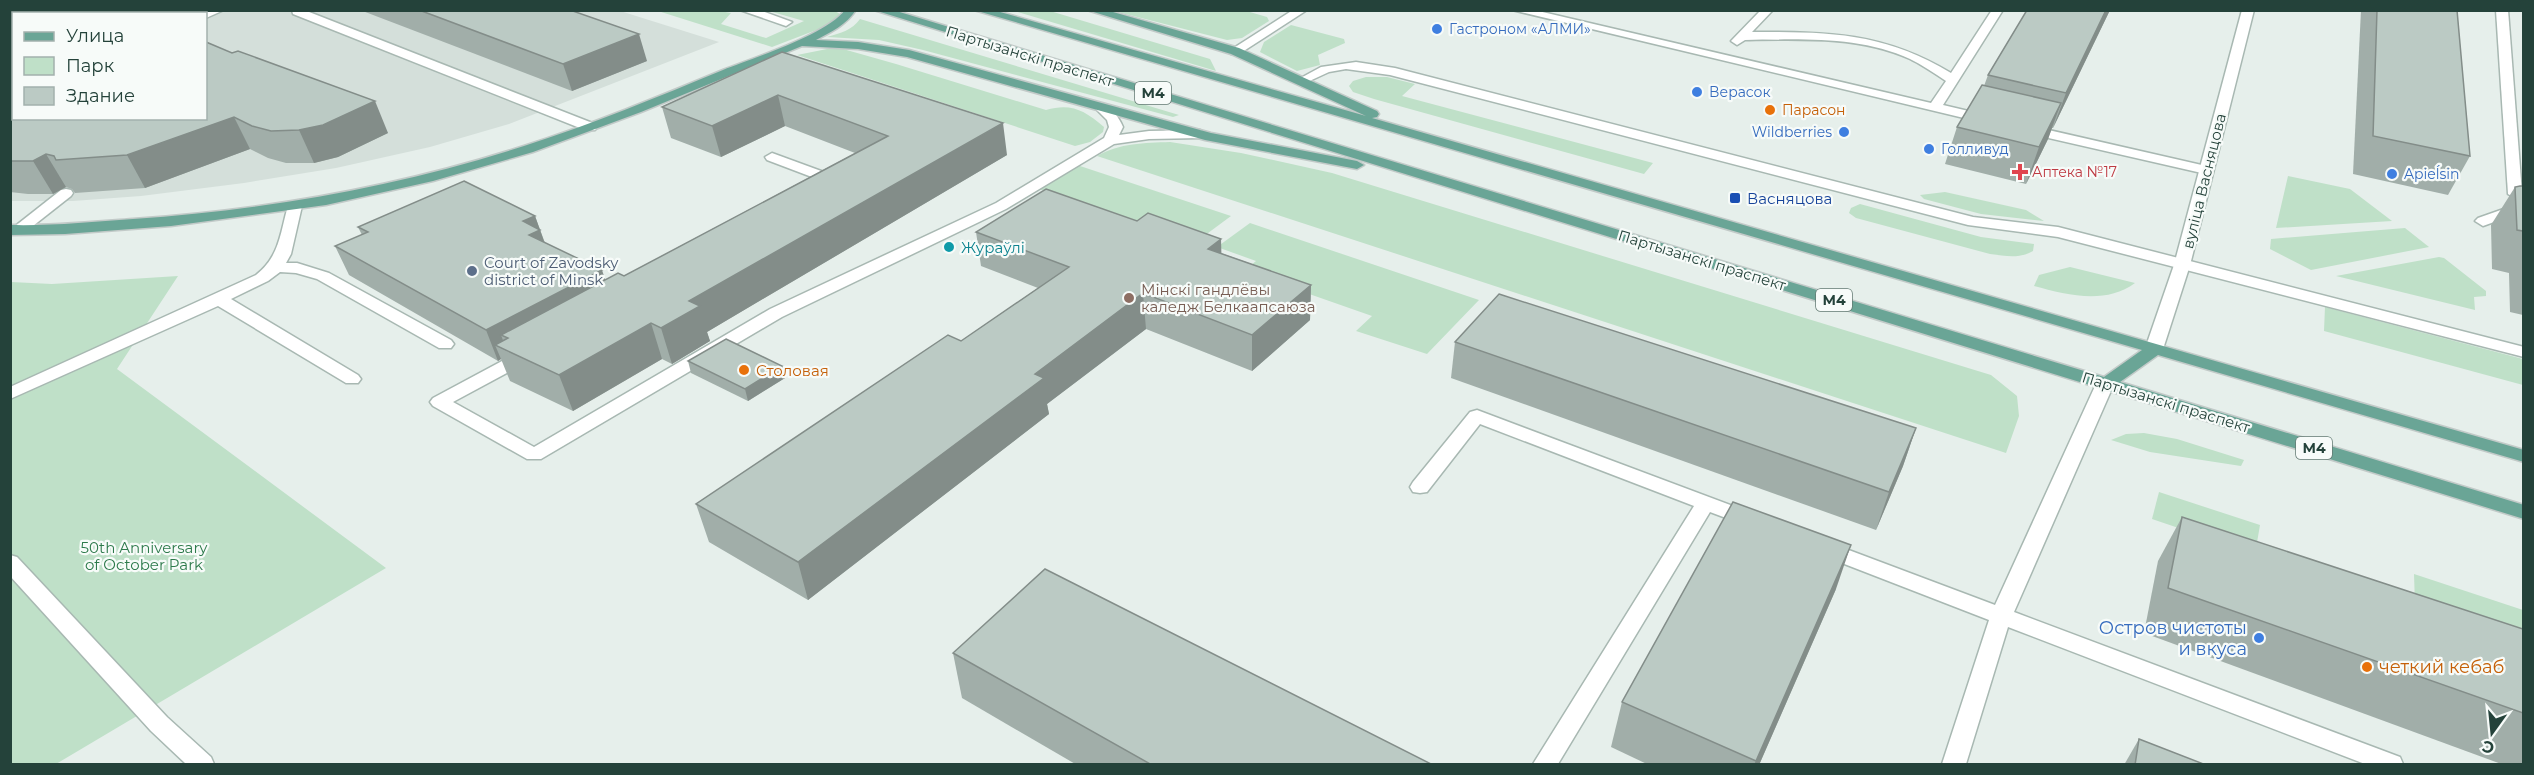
<svg xmlns="http://www.w3.org/2000/svg" width="2534" height="775" font-family="Montserrat,sans-serif">
<rect width="100%" height="100%" fill="#e6efeb"/>
<path fill="#d4dfda" fill-rule="evenodd" d="M617 10 719 42 509 124 430 147 336 168 244 183 141 196 73 201H11V11ZM14 14H206V118H14Z"/>
<g fill="#bfe0c8">
<polygon points="658,11 720,11 731,13 721,24 766,38 804,21 769,11 835,11 840,14 840,18 832,24 772,47"/>
<polygon points="1014,11 1050,11 1210,59 1216,71"/>
<polygon points="1114,11 1243,10 1267,17 1269,21 1242,38 1227,40"/>
<path d="M860 19 1179 115 1173 117 923 50 879 40 827 37C841 33 852 30 860 19Z"/>
<polygon points="1291,25 1344,39 1345,43 1318,55 1320,65 1297,71 1260,52 1264,42"/>
<path d="M827 49H843L896 64 1046 110C1071 103 1084 110 1104 127L1103 132 1090 142 1075 146 797 55Z"/>
<polygon points="1366,77 1387,77 1415,84 1402,96 1653,163 1644,174 1374,99 1353,92 1349,86 1353,81"/>
<path d="M1170 142 1241 153 1332 173 1991 375 2017 396 2019 416 2006 453 1097 156C1120 143 1144 143 1170 142Z"/>
<polygon points="1077,165 1231,216 1204,236 1163,233 1039,189"/>
<polygon points="2288,176 2350,189 2392,221 2276,228"/>
<polygon points="1945,192 2026,210 2044,221 1981,214 1924,199 1920,195"/>
<path d="M1860 204 1981 237 2034 244 2033 251C2019 259 2006 256 1990 254L1856 218 1849 213 1851 208Z"/>
<polygon points="1250,223 1479,300 1427,354 1356,331 1372,316 1244,271 1256,261 1217,247"/>
<polygon points="2405,228 2429,247 2311,270 2270,249 2271,239"/>
<polygon points="2439,257 2444,258 2486,291 2486,296 2474,297 2475,310 2336,276"/>
<path d="M2070 267 2135 283C2105 305 2067 295 2034 286L2039 275Z"/>
<polygon points="178,276 117,369 386,568 56,764 11,764 11,282 52,284"/>
<polygon points="2325,307 2523,359 2523,385 2324,331"/>
<polygon points="2144,433 2177,439 2244,460 2241,466 2150,452 2111,440 2126,434"/>
<polygon points="2159,492 2260,525 2255,554 2152,519"/>
<polygon points="2414,574 2523,610 2523,643 2415,606"/>
</g>
<g fill="none" stroke-linecap="round" stroke-linejoin="round">
<defs>
<g id="service">
<polygon points="207,10 224,10 206,18 206,14 201,14"/>
<polygon points="292,10 304,10 595,124 597,127 595,130 585,130 293,14"/>
<polygon points="740,10 759,10 792,22 786,26"/>
<polygon points="1293,10 1307,10 1239,54 1231,54 1229,51"/>
<path d="M1512 10H1534L1931 103 1946 81C1934 73 1922 65 1910 59 1860 36 1799 39 1745 40L1737 45 1731 41 1761 10H1773L1752 32C1829 32 1883 32 1951 73L1992 10H2003L1943 105 1994 117 1996 120 1989 124Z"/>
<polygon points="2496,10 2508,10 2522,194 2515,198 2508,194"/>
<polygon points="1356,62 1395,68 1973,217 2058,227 2524,347 2524,357 2058,237 1968,225 1390,75 1346,69 1329,72 1303,84 1297,80 1321,67"/>
<path d="M1103 105C1113 108 1119 118 1123 127L1119 135 1149 131 1200 130 1207 134 1200 138 1149 139 1114 144 1006 209 782 317 541 459H527L433 406 430 402 433 398 519 352H531L534 356 531 360 453 402 534 447 770 309 996 203 1104 138 1109 127 1107 120 1096 109Z"/>
<polygon points="2027,125 2206,166 2213,170 2206,174 2022,132 2020,129"/>
<polygon points="772,153 843,179 845,182 838,186 833,185 767,160 765,157"/>
<polygon points="66,189 71,190 73,193 71,196 24,233 14,233 11,230 14,227 61,190"/>
<path d="M295 202 302 206 291 254 286 263H297L329 273 451 340 454 344 451 348H439L317 279 296 273 280 272 268 281 231 299 358 375 361 379 358 383H346L218 306 10 399V387L256 275C280 256 280 233 288 206Z"/>
<polygon points="2515,205 2524,206 2524,215 2516,214 2483,226 2475,221 2478,218"/>
<polygon points="2105,379 2111,380 2114,384 2014,612 2400,757 2403,764 2365,764 2008,627 1966,764 1942,764 1989,620 1816,553 1813,548 1816,543 1823,541 1830,543 1995,605 2096,384 2099,380"/>
<polygon points="1477,410 1757,515 1760,520 1757,525 1750,527 1710,512 1558,764 1533,764 1694,506 1480,424 1427,492 1420,493 1413,492 1410,487 1413,482 1470,412"/>
<polygon points="10,555 17,557 167,717 211,757 214,764 186,764 151,731 10,576"/>
</g>
<polygon id="tertiary" points="2242,10 2254,10 2190,265 2163,349 2160,353 2148,353 2145,349 2174,265"/>
<g id="primary">
<path d="M845 10H856C846 25 831 32 816 40L858 42 909 50 1211 133 1357 161 1364 165 1357 169 1205 140 907 57 858 49 802 46 641 112 533 152 433 181 326 205 171 226 65 234 10 235V225C51 226 92 222 133 219 266 210 397 187 524 146 592 124 658 97 723 70 753 58 826 35 845 10Z"/>
<polygon points="874,10 893,10 2104,377 2142,350 974,10 993,10 1366,116 1231,54 1087,10 1106,10 1239,48 1377,111 1379,114 1377,117 1372,118 2524,450 2524,462 2158,355 2120,382 2524,505 2524,519"/>
</g>
</defs>
<use href="#service" stroke="#a8b8b2" stroke-width="3"/>
<use href="#tertiary" stroke="#a8b8b2" stroke-width="3"/>
<use href="#primary" stroke="#c2cac8" stroke-width="3"/>
<use href="#service" fill="#fff" fill-rule="evenodd"/>
<use href="#tertiary" fill="#fff" fill-rule="evenodd"/>
<use href="#primary" fill="#6aa596" fill-rule="evenodd"/>
</g>
<g fill="#a1aea9">
<polygon points="10,10 171,10 161,14 14,14 206,42 388,133 338,157 314,163 286,163 268,158 250,149 145,188 75,193 72,189 66,187 53,194 28,194 10,192"/>
<polygon points="360,10 570,10 647,61 572,91"/>
<polygon points="2027,10 2110,10 2053,128 2052,128 2048,139 2026,184 1945,164 1957,127 1984,86 1988,75"/>
<polygon points="2361,10 2457,10 2470,156 2448,195 2353,174"/>
<polygon points="782,52 1007,155 707,332 710,341 672,364 662,359 573,411 510,381 501,359 498,361 349,275 335,246 362,235 358,227 535,216 545,243 606,280 624,276 855,153 785,126 721,157 671,138 662,107"/>
<polygon points="2523,186 2523,315 2510,312 2509,273 2492,269 2491,225 2515,187"/>
<polygon points="976,232 1221,253 1311,285 1310,320 1252,371 1146,329 1047,404 1049,414 808,600 709,542 696,504 961,341 1038,288 981,266"/>
<polygon points="1455,342 1916,428 1903,466 1876,530 1451,378"/>
<polygon points="688,361 782,366 785,378 748,401 691,373"/>
<polygon points="2182,517 2523,629 2523,765 2504,765 2144,633 2158,561"/>
<polygon points="1836,589 1759,765 1649,765 1611,747 1622,702"/>
<polygon points="953,653 1433,765 1077,765 962,698"/>
<polygon points="2139,739 2206,765 2124,765"/>
</g>
<g fill="#838d89">
<polygon points="108,10 171,10 161,14 109,14"/>
<polygon points="2106,10 2110,10 2053,128 2066,93"/>
<polygon points="639,34 647,61 572,91 563,64"/>
<polygon points="778,95 785,126 721,157 712,126"/>
<polygon points="375,101 388,133 338,157 314,163 299,130"/>
<polygon points="2061,103 2048,139 2026,184 2039,147"/>
<polygon points="234,117 250,149 145,188 127,155"/>
<polygon points="1003,123 1007,155 707,332 710,341 672,364 661,328 689,301"/>
<polygon points="46,154 66,187 53,194 33,161"/>
<polygon points="535,216 550,258 539,264 523,221"/>
<polygon points="1221,239 1222,274 1208,249"/>
<polygon points="602,270 612,300 508,338 501,335 507,351 495,345 501,359 498,361 486,330"/>
<polygon points="1311,285 1310,320 1252,371 1252,335"/>
<polygon points="1143,293 1146,329 1047,404 1049,414 808,600 798,562 1035,374"/>
<polygon points="651,323 662,359 573,411 559,375"/>
<polygon points="782,366 785,378 748,401 745,389"/>
<polygon points="1916,428 1903,466 1876,530 1889,492"/>
<polygon points="1851,545 1836,589 1759,765 1754,765"/>
</g>
<g fill="#bbcac4" stroke="#838d89" stroke-width="1.5">
<polygon points="10,10 130,10 137,14 14,14 14,118 206,118 206,42 232,53 238,51 375,101 323,125 299,130 271,131 252,126 234,117 127,155 56,160 54,156 46,154 33,161 10,161"/>
<polygon points="419,10 570,10 639,34 563,64"/>
<polygon points="2027,10 2106,10 2066,93 1988,75"/>
<polygon points="2377,10 2457,10 2470,156 2373,136"/>
<polygon points="782,52 1003,123 689,301 700,306 661,328 651,323 559,375 495,345 508,338 501,335 618,273 624,276 888,136 778,95 712,126 662,107"/>
<polygon points="1982,85 2061,103 2039,147 1957,127"/>
<polygon points="464,181 535,216 523,221 540,230 529,235 602,270 486,330 335,246 368,232 358,227"/>
<polygon points="2520,186 2523,186 2523,231 2517,230 2515,187"/>
<polygon points="1046,189 1137,221 1148,213 1221,239 1208,249 1311,285 1252,335 1143,293 1035,374 1044,378 798,562 696,504 948,335 961,341 1069,267 976,232"/>
<polygon points="1499,294 1916,428 1889,492 1455,342"/>
<polygon points="726,339 782,366 745,389 688,361"/>
<polygon points="1733,502 1851,545 1756,761 1622,702"/>
<polygon points="2182,517 2523,629 2523,713 2168,588"/>
<polygon points="1045,569 1433,765 1152,765 953,653"/>
<polygon points="2139,739 2206,765 2135,765"/>
</g>
<g fill="#3f7fe0" stroke="#f7fbf9" stroke-width="2">
<circle cx="1437" cy="29" r="6"/>
<circle cx="1697" cy="92" r="6"/>
<circle cx="1844" cy="132" r="6"/>
<circle cx="1929" cy="149" r="6"/>
<circle cx="2392" cy="174" r="6"/>
<circle cx="2259" cy="638" r="6"/>
</g>
<g fill="#e8710a" stroke="#f7fbf9" stroke-width="2">
<circle cx="1770" cy="110" r="6"/>
<circle cx="744" cy="370" r="6"/>
<circle cx="2367" cy="667" r="6"/>
</g>
<path fill="#e0444e" stroke="#f7fbf9" stroke-width="2" d="M2017 163h6v6h6v6h-6v6h-6v-6h-6v-6h6z"/>
<rect fill="#1a4fb4" stroke="#f7fbf9" stroke-width="2" x="1729" y="192" width="12" height="12" rx="3"/>
<circle fill="#0f9aa8" stroke="#f7fbf9" stroke-width="2" cx="949" cy="247" r="6"/>
<circle fill="#5c6f8a" stroke="#f7fbf9" stroke-width="2" cx="472" cy="271" r="6"/>
<circle fill="#8d6e63" stroke="#f7fbf9" stroke-width="2" cx="1129" cy="298" r="6"/>
<g text-anchor="middle" dominant-baseline="central" stroke-width="4.5" stroke-linejoin="round" paint-order="stroke">
<g font-size="14" fill="#366cbe" stroke="#f7fbf9" text-anchor="start">
<text x="1449" y="29">Гастроном «АЛМИ»</text>
<text x="1709" y="92">Верасок</text>
<text x="1832" y="132" text-anchor="end">Wildberries</text>
<text x="1941" y="149">Голливуд</text>
<text x="2404" y="174">Apieĺsin</text>
</g>
<g fill="#f7fbf9" stroke="#637a73" stroke-width="1.5">
<rect x="1135" y="82" width="36" height="22" rx="4.5"/>
<rect x="1816" y="289" width="36" height="22" rx="4.5"/>
<rect x="2296" y="437" width="36" height="22" rx="4.5"/>
</g>
<g font-size="14" font-weight="bold" fill="#24423a">
<text x="1153" y="93">М4</text>
<text x="1834" y="300">М4</text>
<text x="2314" y="448">М4</text>
</g>
<g font-size="14" fill="#c56008" stroke="#f7fbf9" text-anchor="start">
<text x="1782" y="110">Парасон</text>
</g>
<g font-size="14" fill="#be3a42" stroke="#f7fbf9" text-anchor="start">
<text x="2032" y="172">Аптека №17</text>
</g>
<g font-size="15" fill="#24423a" stroke="#f7fbf9">
<text transform="translate(1030 56) rotate(17)">Партызанскі праспект</text>
<text transform="translate(2204 181) rotate(-76)">вуліца Васняцова</text>
<text transform="translate(1702 260) rotate(17)">Партызанскі праспект</text>
<text transform="translate(2166 402) rotate(17)">Партызанскі праспект</text>
</g>
<g font-size="15" fill="#164399" stroke="#f7fbf9" text-anchor="start">
<text x="1747" y="198">Васняцова</text>
</g>
<g font-size="15" fill="#0d838f" stroke="#f7fbf9" text-anchor="start">
<text x="961" y="247">Жураўлі</text>
</g>
<g font-size="15" fill="#4e5e75" stroke="#f7fbf9" text-anchor="start">
<text x="484" y="262">Court of Zavodsky<tspan x="484" dy="17">district of Minsk</tspan></text>
</g>
<g font-size="15" fill="#785e54" stroke="#f7fbf9" text-anchor="start">
<text x="1141" y="289">Мінскі гандлёвы<tspan x="1141" dy="17">каледж Белкаапсаюза</tspan></text>
</g>
<g font-size="15" fill="#c56008" stroke="#f7fbf9" text-anchor="start">
<text x="756" y="370">Столовая</text>
</g>
<g font-size="15" fill="#2d7a4b" stroke="#f7fbf9">
<text x="144" y="547">50th Anniversary<tspan x="144" dy="17">of October Park</tspan></text>
</g>
<g font-size="18" fill="#366cbe" stroke="#f7fbf9" text-anchor="end">
<text x="2247" y="628">Остров чистоты<tspan x="2247" dy="21">и вкуса</tspan></text>
</g>
<g font-size="18" fill="#c56008" stroke="#f7fbf9" text-anchor="start">
<text x="2379" y="667">четкий кебаб</text>
</g>
</g>
<rect width="2534" height="775" fill="none" stroke="#24423a" stroke-width="24"/>
<rect x="12" y="12" width="195" height="108" fill="#f7fbf9" stroke="#a3b1ad" stroke-width="1.5"/>
<rect x="24" y="32" width="30" height="9" fill="#6aa596" stroke="#a3b1ad" stroke-width="1.5"/>
<text x="66" y="42" font-size="18" fill="#24423a">Улица</text>
<rect x="24" y="57" width="30" height="18" fill="#bfe0c8" stroke="#a3b1ad" stroke-width="1.5"/>
<text x="66" y="72" font-size="18" fill="#24423a">Парк</text>
<rect x="24" y="87" width="30" height="18" fill="#bbcac4" stroke="#a3b1ad" stroke-width="1.5"/>
<text x="66" y="102" font-size="18" fill="#24423a">Здание</text>
<g transform="translate(2492 733) rotate(195)" stroke="#f7fbf9" stroke-width="4.5" paint-order="stroke">
<path d="M0-4.5L10 22L0 15L-10 22Z" fill="#24423a"/>
<text y="-9" font-size="16" font-weight="bold" text-anchor="middle" fill="#24423a">С</text>
</g>
</svg>
